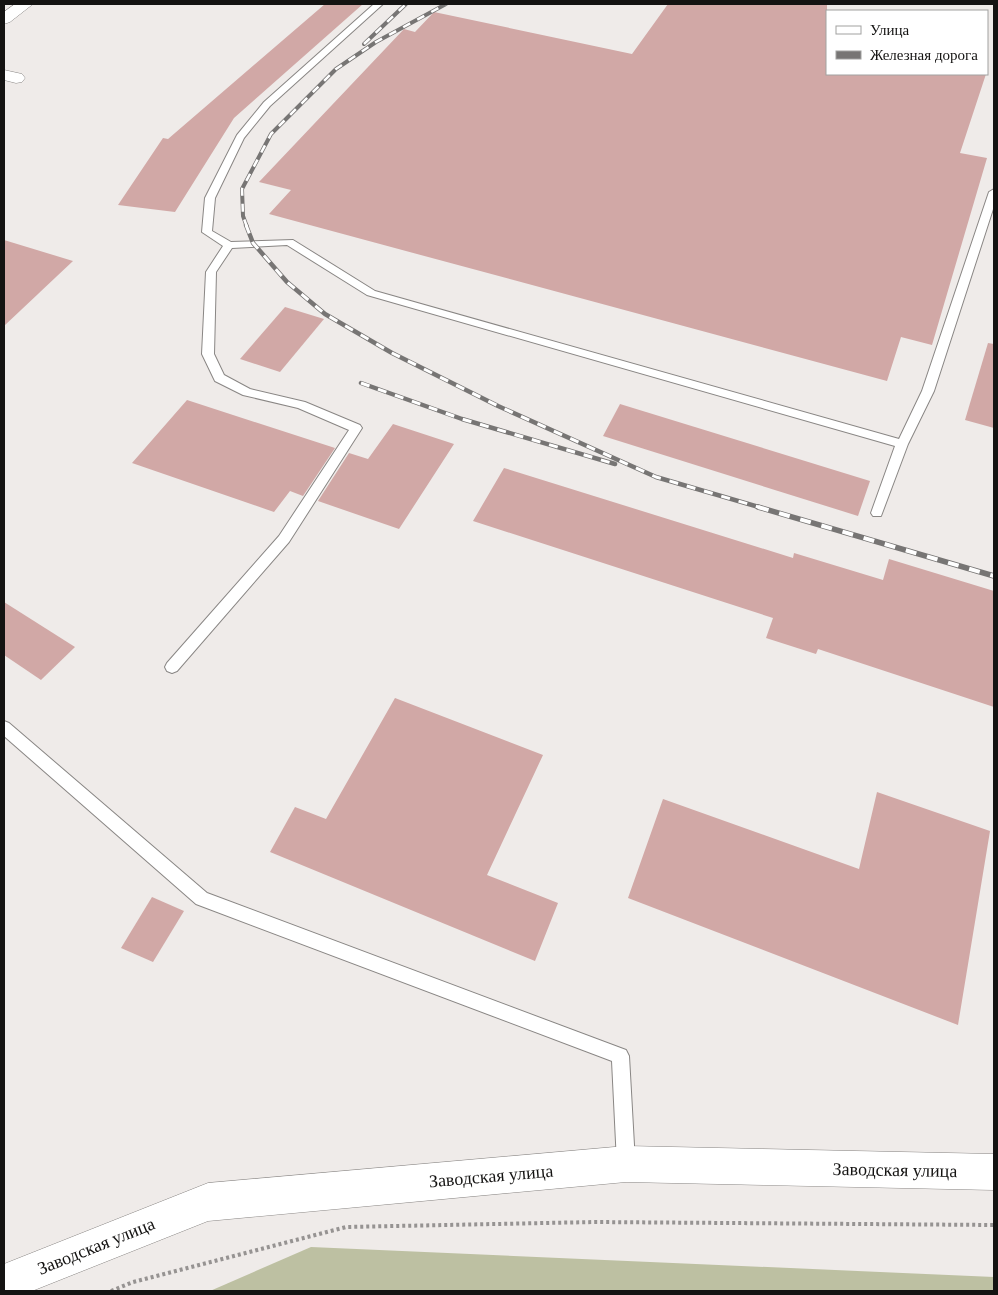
<svg xmlns="http://www.w3.org/2000/svg" width="998" height="1295" font-family="Georgia,serif">
<rect width="100%" height="100%" fill="#efebe9"/>
<polygon fill="#bdc0a2" points="311,1247 994,1277 994,1291 210,1291"/>
<g fill="#d1a8a6">
<polygon points="325,4 363,4 234,118 175,212 118,205 163,138 168,139"/>
<polygon points="668,4 827,4 827,74 986,74 960,153 987,158 932,345 901,337 887,381 269,214 291,190 259,182 404,29 415,32 434,12 632,54"/>
<polygon points="4,240 73,261 4,326"/>
<polygon points="285,307 324,319 280,372 240,359"/>
<polygon points="988,343 994,344 994,428 965,420"/>
<polygon points="187,400 335,448 303,496 290,491 274,512 132,463"/>
<polygon points="620,404 870,481 858,516 603,436"/>
<polygon points="393,424 454,444 399,529 318,501 349,453 368,459"/>
<polygon points="504,468 793,558 794,553 883,580 889,559 994,591 994,707 818,649 816,654 766,638 773,618 473,521"/>
<polygon points="4,602 75,647 41,680 4,655"/>
<polygon points="395,698 543,755 487,875 558,903 535,961 270,852 295,807 326,819"/>
<polygon points="877,792 990,831 958,1025 628,898 663,799 859,869"/>
<polygon points="152,897 184,911 153,962 121,948"/>
</g>
<g fill="none" stroke-linecap="round" stroke-linejoin="round">
<defs>
<g id="lane">
<polygon points="374,4 383,4 270,106 244,138 215,198 212,231 231,242 293,240 375,291 899,439 922,391 989,192 994,189 994,206 934,391 908,444 881,516 873,516 871,513 895,446 367,295 287,245 232,248 216,272 214,354 224,375 250,389 305,402 360,425 362,428 289,542 177,671 172,673 167,671 165,667 167,663 279,536 349,430 298,408 243,395 215,381 202,354 206,272 223,246 202,232 205,198 237,135 264,102"/>
<polygon points="4,721 9,723 207,893 626,1050 629,1056 635,1163 632,1169 626,1172 620,1169 617,1163 612,1061 196,904 4,736"/>
</g>
<g id="street">
<polygon points="15,4 33,4 10,22 4,24 4,12"/>
<polygon points="4,70 22,74 25,78 22,82 16,83 4,80"/>
</g>
<polygon id="secondary" points="626,1146 994,1154 994,1190 626,1182 208,1221 32,1291 4,1291 4,1264 208,1183"/>
</defs>
<use href="#lane" stroke="#898684" stroke-width="2"/>
<use href="#street" stroke="#898684" stroke-width="1"/>
<use href="#secondary" stroke="#898684" stroke-width="1"/>
<polyline stroke="#969392" stroke-width="4" stroke-dasharray="3 3" stroke-linecap="butt" points="111,1291 133,1282 346,1227 595,1222 994,1225"/>
<use href="#lane" fill="#fff" fill-rule="evenodd"/>
<use href="#street" fill="#fff" fill-rule="evenodd"/>
<use href="#secondary" fill="#fff" fill-rule="evenodd"/>
<defs>
<g id="rail-far2">
<polyline points="364,44 406,4"/>
<polyline points="247,227 243,216 242,189 271,134 336,69 376,42 446,4"/>
</g>
<g id="rail-far1">
<polyline points="246,225 253,243 287,282 325,314 392,353 498,406 656,477 762,508"/>
<polyline points="361,383 462,419 615,464"/>
</g>
<polyline id="rail" points="758,507 994,576"/>
</defs>
<use href="#rail-far2" stroke="#777574" stroke-width="4"/>
<use href="#rail-far1" stroke="#777574" stroke-width="4.5"/>
<use href="#rail" stroke="#777574" stroke-width="5.5"/>
<use href="#rail-far2" stroke="#fff" stroke-width="2.5" stroke-dasharray="8" stroke-linecap="butt"/>
<use href="#rail-far1" stroke="#fff" stroke-width="3" stroke-dasharray="9" stroke-linecap="butt"/>
<use href="#rail" stroke="#fff" stroke-width="4" stroke-dasharray="11" stroke-linecap="butt"/>
</g>
<g text-anchor="middle" dominant-baseline="central" stroke-width="4" stroke-linejoin="round" paint-order="stroke">
<g font-size="18" fill="#141312" stroke="#fff">
<text transform="translate(895 1170) rotate(1)">Заводская улица</text>
<text transform="translate(491 1176) rotate(-5)">Заводская улица</text>
<text transform="translate(96 1246) rotate(-22)">Заводская улица</text>
</g>
</g>
<rect width="998" height="1295" fill="none" stroke="#141312" stroke-width="10"/>
<rect x="826" y="10" width="162" height="65" fill="#ffffff" stroke="#a1a1a0"/>
<rect x="836" y="26" width="25" height="8" fill="#ffffff" stroke="#a1a1a0"/>
<text x="870" y="35" font-size="15" fill="#141312">Улица</text>
<rect x="836" y="51" width="25" height="8" fill="#777574" stroke="#a1a1a0"/>
<text x="870" y="60" font-size="15" fill="#141312">Железная дорога</text>
</svg>
